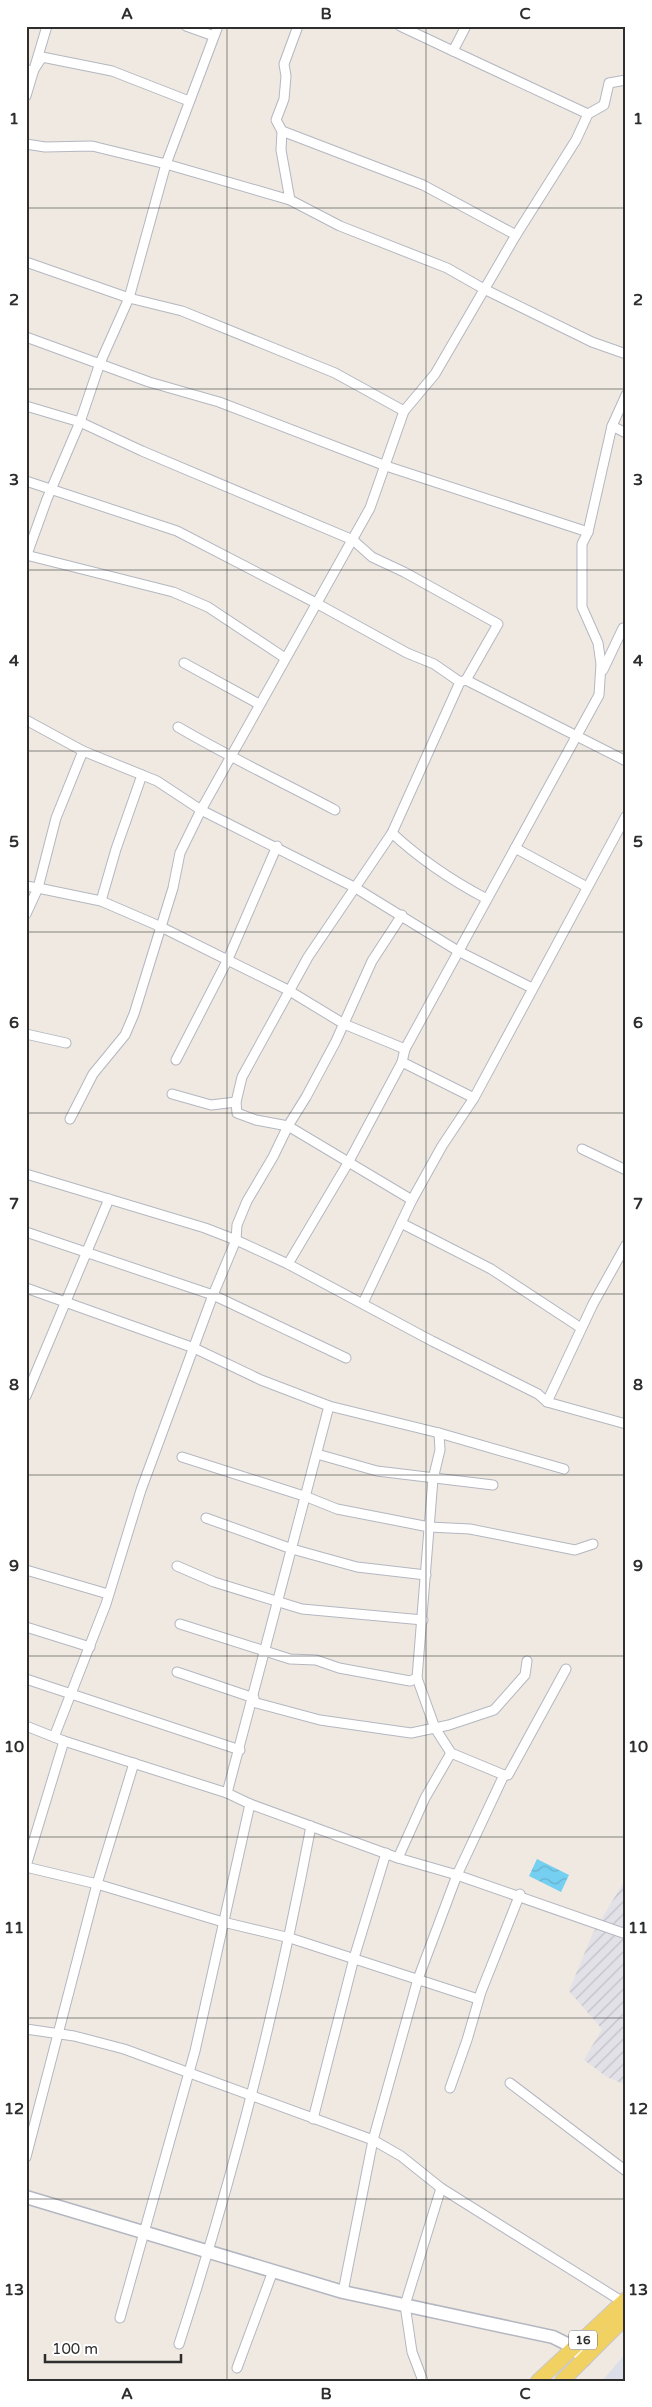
<svg xmlns="http://www.w3.org/2000/svg" width="652" height="2407" font-family="'Varela Round',sans-serif">
<defs>
<pattern id="industrial-furrows" width="10" height="10" patternUnits="userSpaceOnUse" patternTransform="scale(1.25)"><rect width="10" height="10" fill="#e3e1e8"/><path d="M-1 1l2-2M0 10L10 0M9 11l2-2" fill="none" stroke="#c3c1c7"/></pattern>
<pattern id="water-waves" width="16" height="10" patternUnits="userSpaceOnUse" patternTransform="scale(1.25)"><rect width="16" height="10" fill="#75cff0"/><path d="M0 5q4-4 8 0t8 0" fill="none" stroke="#66b2ce"/></pattern>
</defs>
<rect width="100%" height="100%" fill="#efe9e1"/>
<polygon fill="url(#industrial-furrows)" points="626,1878 626,2085 607,2077 584,2060 602,2029 569,1991 592,1935"/>
<polygon fill="#dcdee8" points="626,2353 626,2381 602,2381"/>
<polygon fill="url(#water-waves)" points="537,1859 569,1875 561,1892 529,1876"/>
<g fill="none" stroke-linecap="round" stroke-linejoin="round">
<defs>
<g id="minor">
<polyline points="186,26 214,36"/>
<polyline points="400,26 453,51 466,26"/>
<polyline points="453,51 588,114"/>
<polyline points="26,70 33,71 42,57 112,71 189,101"/>
<polyline points="26,96 47,26"/>
<polyline points="282,131 423,185 516,235"/>
<polyline points="26,144 45,147 92,146 166,164 290,200 340,226 447,268 484,289 592,342 626,354"/>
<polyline points="290,200 281,150 282,131 276,120 284,99 286,76 284,64 298,26"/>
<polyline points="26,262 129,298 182,311 335,373 404,411"/>
<polyline points="26,337 149,382 219,402 386,466 588,532"/>
<polyline points="626,395 612,426 626,433"/>
<polyline points="26,406 80,422 142,451 353,540 372,557 404,572 498,624 466,680 460,682 392,833 308,957 242,1077 236,1102 237,1113 256,1120 288,1126 273,1157 247,1201 237,1225 236,1240 213,1295 141,1490 106,1604 54,1737"/>
<polyline points="26,481 177,531 316,603 407,653 434,664 460,682"/>
<polyline points="26,555 173,592 208,607 285,658"/>
<polyline points="26,557 47,499 80,422 100,363 129,298 166,164 218,26"/>
<polyline points="184,663 259,704"/>
<polyline points="603,670 623,628 626,630"/>
<polyline points="466,680 626,761"/>
<polyline points="26,720 83,751 157,781 201,810 354,887 458,951 532,988"/>
<path d="M178 727C229 757 282 782 335 810"/>
<polyline points="201,810 370,508 404,411 435,374 516,235 576,140 588,114 604,105 609,83 626,80"/>
<path d="M392 833C420 859 451 880 485 898"/>
<polyline points="515,848 587,887"/>
<polyline points="26,886 38,888 56,818 83,751"/>
<polyline points="101,901 116,849 142,775"/>
<polyline points="26,914 38,888 101,901 159,926 288,990 344,1024 405,1049"/>
<polyline points="402,915 372,961 336,1041 306,1097 288,1126 412,1200"/>
<polyline points="26,1034 66,1043"/>
<polyline points="176,1060 228,959 277,846"/>
<polyline points="402,1062 474,1098"/>
<polyline points="172,1094 211,1105 236,1102"/>
<polyline points="70,1119 93,1074 125,1035 134,1014 173,888 180,853 203,806"/>
<polyline points="582,1149 626,1170"/>
<polyline points="26,1174 205,1228 236,1240 288,1264 432,1341 538,1394 547,1402 626,1424"/>
<polyline points="401,1223 491,1269 581,1328"/>
<polyline points="26,1232 213,1295 346,1358"/>
<polyline points="288,1264 348,1163 402,1062 405,1049 599,695 601,664 598,643 582,607 582,544 588,532 612,426"/>
<polyline points="26,1288 194,1348 261,1380 329,1406 439,1433 564,1469"/>
<polyline points="363,1303 412,1200 442,1146 474,1098 626,816"/>
<polyline points="26,1396 109,1199"/>
<polyline points="547,1402 593,1304 626,1245"/>
<polyline points="439,1433 440,1450 433,1479 417,1678 435,1728 451,1753 504,1775"/>
<polyline points="317,1454 377,1471 493,1485"/>
<polyline points="182,1457 307,1497 337,1509 429,1527 470,1529 575,1550 593,1544"/>
<polyline points="206,1518 292,1549 357,1567 426,1575"/>
<polyline points="177,1566 214,1582 302,1609 423,1620"/>
<polyline points="26,1570 108,1594"/>
<polyline points="180,1624 290,1659 316,1660 339,1668 410,1681 417,1678"/>
<polyline points="26,1627 90,1647"/>
<polyline points="177,1672 254,1698"/>
<polyline points="26,1679 240,1750"/>
<polyline points="253,1702 320,1720 411,1733 449,1725 494,1710 525,1675 527,1661"/>
<polyline points="26,1726 64,1741 227,1793 250,1804 398,1858 457,1875"/>
<polyline points="227,1793 329,1406"/>
<polyline points="398,1858 425,1798 451,1753"/>
<polyline points="26,1866 64,1741"/>
<polyline points="26,1867 97,1884 223,1922 290,1938 478,1999"/>
<polyline points="454,1874 626,1934"/>
<polyline points="26,2029 74,2036 124,2049 373,2140 401,2156 441,2188 623,2302"/>
<polyline points="510,2083 626,2171"/>
<polyline points="450,2088 467,2040 481,1992 520,1894"/>
<polyline points="313,2119 354,1958 386,1853"/>
<polyline points="26,2157 97,1884 134,1763"/>
<polyline points="343,2292 373,2140 418,1979 457,1875 504,1775 508,1775 566,1669"/>
<polyline points="120,2318 195,2051 250,1804"/>
<path d="M179 2344C234 2175 278 2001 311 1826"/>
<polyline points="237,2368 273,2271"/>
<polyline points="423,2381 412,2352 405,2305 441,2188"/>
</g>
<polyline id="secondary" points="26,2197 343,2292 553,2337 575,2348 584,2360"/>
<g id="primary">
<polyline points="538,2381 626,2299"/>
<polyline points="562,2381 626,2317"/>
</g>
</defs>
<use href="#minor" stroke="#b4b7c1" stroke-width="11"/>
<use href="#secondary" stroke="#b4b7c1" stroke-width="15"/>
<use href="#primary" stroke="#c9c9c9" stroke-width="16"/>
<use href="#minor" stroke="#fff" stroke-width="9"/>
<use href="#secondary" stroke="#fff" stroke-width="12"/>
<use href="#primary" stroke="#f2d163" stroke-width="14"/>
</g>
<path fill="none" stroke="#2e2e2e" stroke-width="1" stroke-opacity="0.55" d="M227 26V2381M426 26V2381M26 208H626M26 389H626M26 570H626M26 751H626M26 932H626M26 1113H626M26 1294H626M26 1475H626M26 1656H626M26 1837H626M26 2018H626M26 2199H626"/>
<g text-anchor="middle" dominant-baseline="central" stroke-width="4.5" stroke-linejoin="round" paint-order="stroke">
<rect fill="#fff" stroke="#6d6d6d" stroke-width="1" x="569" y="2330.5" width="28" height="19" rx="4"/>
<g font-size="12" font-weight="bold" fill="#2e2e2e">
<text x="583" y="2340">16</text>
</g>
</g>
<rect width="652" height="2407" fill="none" stroke="#ffffff" stroke-width="55"/>
<path d="M45 2354v8h136v-8" fill="none" stroke="#2e2e2e" stroke-width="2.5"/>
<text x="52" y="2354" font-size="15" fill="#2e2e2e" stroke="#ffffff" stroke-width="4" paint-order="stroke">100 m</text>
<rect x="28" y="28" width="596" height="2352" fill="none" stroke="#2e2e2e" stroke-width="2"/>
<g font-size="16" text-anchor="middle" font-weight="bold" fill="#2e2e2e">
<text x="127" y="19">A</text>
<text x="326" y="19">B</text>
<text x="525" y="19">C</text>
<text x="14" y="124">1</text>
<text x="638" y="124">1</text>
<text x="14" y="305">2</text>
<text x="638" y="305">2</text>
<text x="14" y="485">3</text>
<text x="638" y="485">3</text>
<text x="14" y="666">4</text>
<text x="638" y="666">4</text>
<text x="14" y="847">5</text>
<text x="638" y="847">5</text>
<text x="14" y="1028">6</text>
<text x="638" y="1028">6</text>
<text x="14" y="1209">7</text>
<text x="638" y="1209">7</text>
<text x="14" y="1390">8</text>
<text x="638" y="1390">8</text>
<text x="14" y="1571">9</text>
<text x="638" y="1571">9</text>
<text x="14" y="1752">10</text>
<text x="638" y="1752">10</text>
<text x="14" y="1933">11</text>
<text x="638" y="1933">11</text>
<text x="14" y="2114">12</text>
<text x="638" y="2114">12</text>
<text x="14" y="2295">13</text>
<text x="638" y="2295">13</text>
<text x="127" y="2399">A</text>
<text x="326" y="2399">B</text>
<text x="525" y="2399">C</text>
</g>
</svg>
